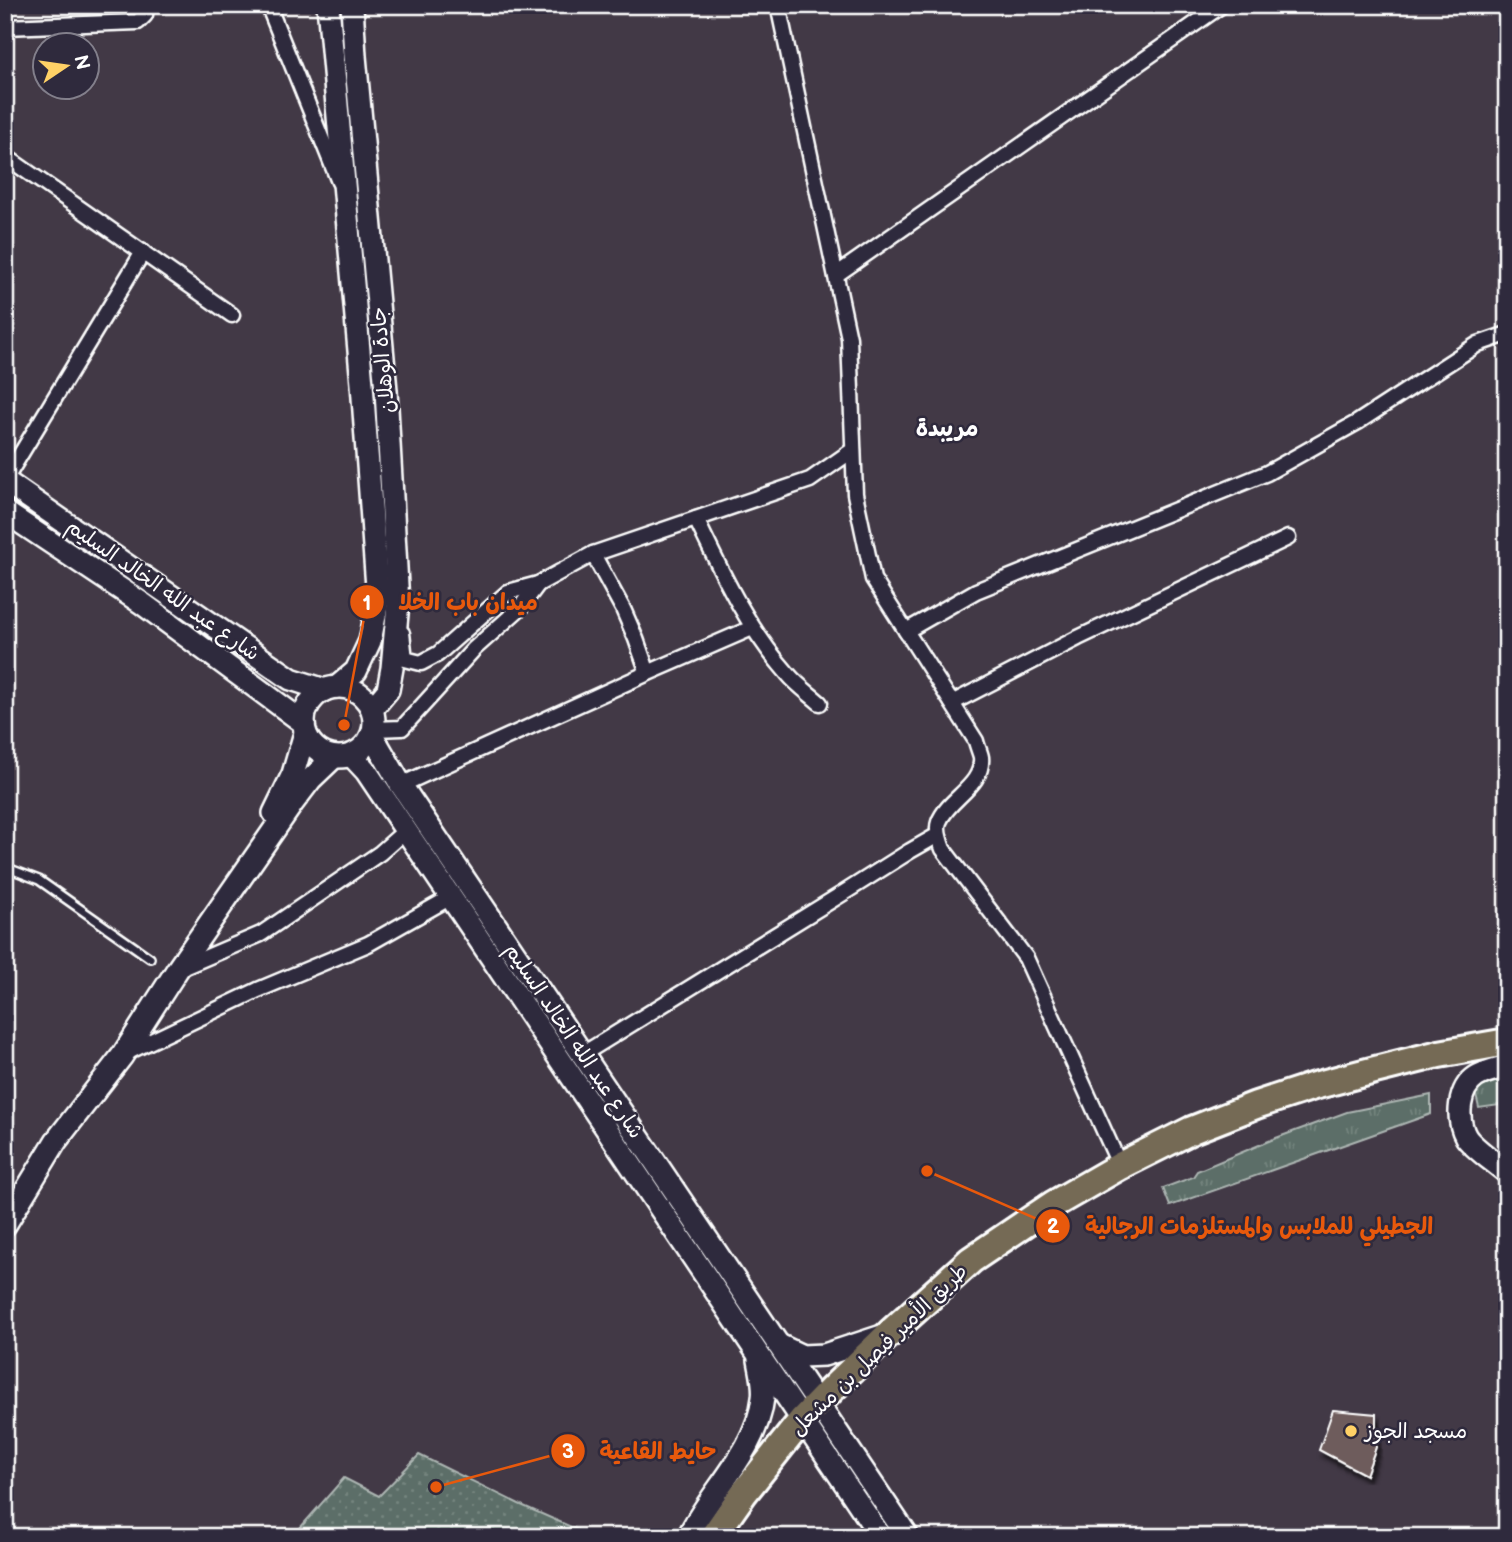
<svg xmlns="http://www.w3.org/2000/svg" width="1512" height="1542" font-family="'Balsamiq Sans','Playpen Sans Arabic',sans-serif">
<defs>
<pattern id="grass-tufts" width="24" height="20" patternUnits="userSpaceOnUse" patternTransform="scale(1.75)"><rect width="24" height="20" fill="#5b6e67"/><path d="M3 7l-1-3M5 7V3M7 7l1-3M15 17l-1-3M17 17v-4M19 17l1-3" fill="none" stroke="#74847e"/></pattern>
<pattern id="park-dots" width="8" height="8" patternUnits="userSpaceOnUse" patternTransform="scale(1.75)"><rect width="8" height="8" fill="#5b6e67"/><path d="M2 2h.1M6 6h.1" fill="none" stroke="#74847e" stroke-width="1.8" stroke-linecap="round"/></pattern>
<filter id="shadow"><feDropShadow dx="3.5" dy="6" stdDeviation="2" flood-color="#0009"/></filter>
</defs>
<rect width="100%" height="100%" fill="#423946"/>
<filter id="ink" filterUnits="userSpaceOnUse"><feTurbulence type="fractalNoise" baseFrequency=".0143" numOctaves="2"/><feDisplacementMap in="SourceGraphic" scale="14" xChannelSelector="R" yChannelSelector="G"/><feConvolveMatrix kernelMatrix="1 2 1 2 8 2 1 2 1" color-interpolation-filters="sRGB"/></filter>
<g filter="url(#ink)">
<g fill="url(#grass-tufts)" stroke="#adb6b3" stroke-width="2">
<polygon points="1507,1075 1507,1104 1479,1108 1475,1091 1482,1079"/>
<polygon points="1431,1095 1431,1114 1170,1206 1163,1188 1193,1177 1197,1171 1276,1138 1347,1112"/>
</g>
<polygon fill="url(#park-dots)" stroke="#adb6b3" stroke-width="2" points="419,1455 519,1504 594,1537 292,1537 344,1478 379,1496"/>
<polygon fill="#6e5b5b" stroke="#fff" stroke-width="2" filter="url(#shadow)" points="1333,1410 1376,1414 1376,1447 1366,1475 1319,1450"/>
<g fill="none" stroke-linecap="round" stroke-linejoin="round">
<defs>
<polyline id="lane" points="5,867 39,880 150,958"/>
<g id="street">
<polyline points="268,5 339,182"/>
<path d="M778 5 849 338 855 494 873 579 976 741C977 746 980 752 981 757 984 786 948 798 939 822 936 830 940 841 943 849L1026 958 1120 1166"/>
<polyline points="5,27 138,22 145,15 146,5"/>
<polyline points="5,156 232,315"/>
<polyline points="836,275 1222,5"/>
<polyline points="5,480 143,252"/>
<path d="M696 519C722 573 747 628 788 674 797 685 810 694 820 703"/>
<polyline points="593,554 623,609 636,639 648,673"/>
<polyline points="906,631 976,591 1267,473 1358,422 1478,344 1507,334"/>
<polyline points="402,633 405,659 421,663 438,654 508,592 538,584 593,554 810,480 853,450"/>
<polyline points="952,703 1078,638 1288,538"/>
<polyline points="374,729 402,728 474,649 520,608 538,584"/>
<polyline points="401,785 648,673 752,628"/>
<polyline points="179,969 261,934 380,853 406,830"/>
<polyline points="124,1054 258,990 368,944 451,897"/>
<polyline points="583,1054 845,892 910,851 938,835"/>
</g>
<g id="secondary">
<polyline points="328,5 362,384 378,601 370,641 356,671 337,687"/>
<polyline points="352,5 355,56 386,390 398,603 392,668 388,690 372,709"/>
<polyline points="5,481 291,679 325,690"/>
<polyline points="5,512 143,604 304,723"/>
<circle cx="339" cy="722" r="35"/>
<polyline points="372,735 401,785 908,1537"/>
<polyline points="352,756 366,771 881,1537"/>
<polyline points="274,813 293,774 305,733"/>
<path d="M1507 1066C1497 1069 1485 1071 1476 1077 1458 1089 1456 1119 1466 1137 1472 1147 1497 1164 1507 1173"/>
<polyline points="5,1225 56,1141 122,1056 177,970 292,804 311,779 333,758"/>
<polyline points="779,1345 802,1356 824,1355 888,1334"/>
<path d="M688 1537C710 1491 757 1451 763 1398 765 1386 761 1372 759 1360"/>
</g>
<polyline id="highway" points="713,1537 743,1494 802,1420 832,1389 890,1333 971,1260 1054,1204 1120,1166 1192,1130 1256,1105 1314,1086 1375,1070 1439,1054 1507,1042"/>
</defs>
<use href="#lane" stroke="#fff" stroke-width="12"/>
<use href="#street" stroke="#fff" stroke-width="19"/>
<use href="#secondary" stroke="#fff" stroke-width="26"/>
<use href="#highway" stroke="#fff" stroke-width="32"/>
<use href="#lane" stroke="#2f2a3d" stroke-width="7"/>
<use href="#street" stroke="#2f2a3d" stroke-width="14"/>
<use href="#secondary" stroke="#2f2a3d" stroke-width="21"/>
<use href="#highway" stroke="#756a55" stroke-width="26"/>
</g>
</g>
<circle fill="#ffd166" stroke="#2f2a3d" stroke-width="2.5" cx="1351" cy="1431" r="7"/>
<g text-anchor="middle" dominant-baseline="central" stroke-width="5" stroke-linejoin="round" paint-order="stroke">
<g font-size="21" fill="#fff" stroke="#2f2a3d">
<text transform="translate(383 360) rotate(-95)">جادة الوهلان</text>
<text transform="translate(163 590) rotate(35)">شارع عبد الله الخالد السليم</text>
<text transform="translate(574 1041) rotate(56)">شارع عبد الله الخالد السليم</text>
<text transform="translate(879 1350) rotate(-44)">طريق الأمير فيصل بن مشعل</text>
</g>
<g font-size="21" fill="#fff" stroke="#2f2a3d" text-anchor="start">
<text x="1365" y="1431">مسجد الجوز</text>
</g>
<g font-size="23" font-weight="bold" fill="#fff" stroke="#2f2a3d">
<text x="947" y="429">مريبدة</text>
</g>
</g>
<path fill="none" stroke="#e8590c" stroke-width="2.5" d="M344 725L367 602M927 1171L1053 1226M436 1487L568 1451"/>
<g fill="#e8590c" stroke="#2f2a3d" stroke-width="2.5">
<circle cx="344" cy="725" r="7"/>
<circle cx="927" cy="1171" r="7"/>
<circle cx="436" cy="1487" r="7"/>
<circle cx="367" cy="602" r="18"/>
<circle cx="1053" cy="1226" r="18"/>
<circle cx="568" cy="1451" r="18"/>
</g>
<g font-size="21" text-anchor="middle" font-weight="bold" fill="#fff">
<text x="367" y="610">1</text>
<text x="1053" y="1233">2</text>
<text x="568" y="1458">3</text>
</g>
<g font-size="23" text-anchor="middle" font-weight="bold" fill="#e8590c" stroke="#2f2a3d" stroke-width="5" stroke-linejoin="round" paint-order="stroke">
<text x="468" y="610">ميدان باب الخلا</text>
<text x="1259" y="1234">الجطيلي للملابس والمستلزمات الرجالية</text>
<text x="658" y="1459">حايط القاعية</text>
</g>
<rect width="1512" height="1542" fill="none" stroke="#2f2a3d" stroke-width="28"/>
<rect x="14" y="14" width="1484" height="1514" fill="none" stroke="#fff" stroke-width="2.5" filter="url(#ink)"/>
<g transform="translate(66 66) rotate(77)"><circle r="33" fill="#2f2a3d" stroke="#827f8b" stroke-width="2"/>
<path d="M0-5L12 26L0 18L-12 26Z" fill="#ffd166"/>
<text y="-10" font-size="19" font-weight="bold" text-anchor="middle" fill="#ffffff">N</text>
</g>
</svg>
